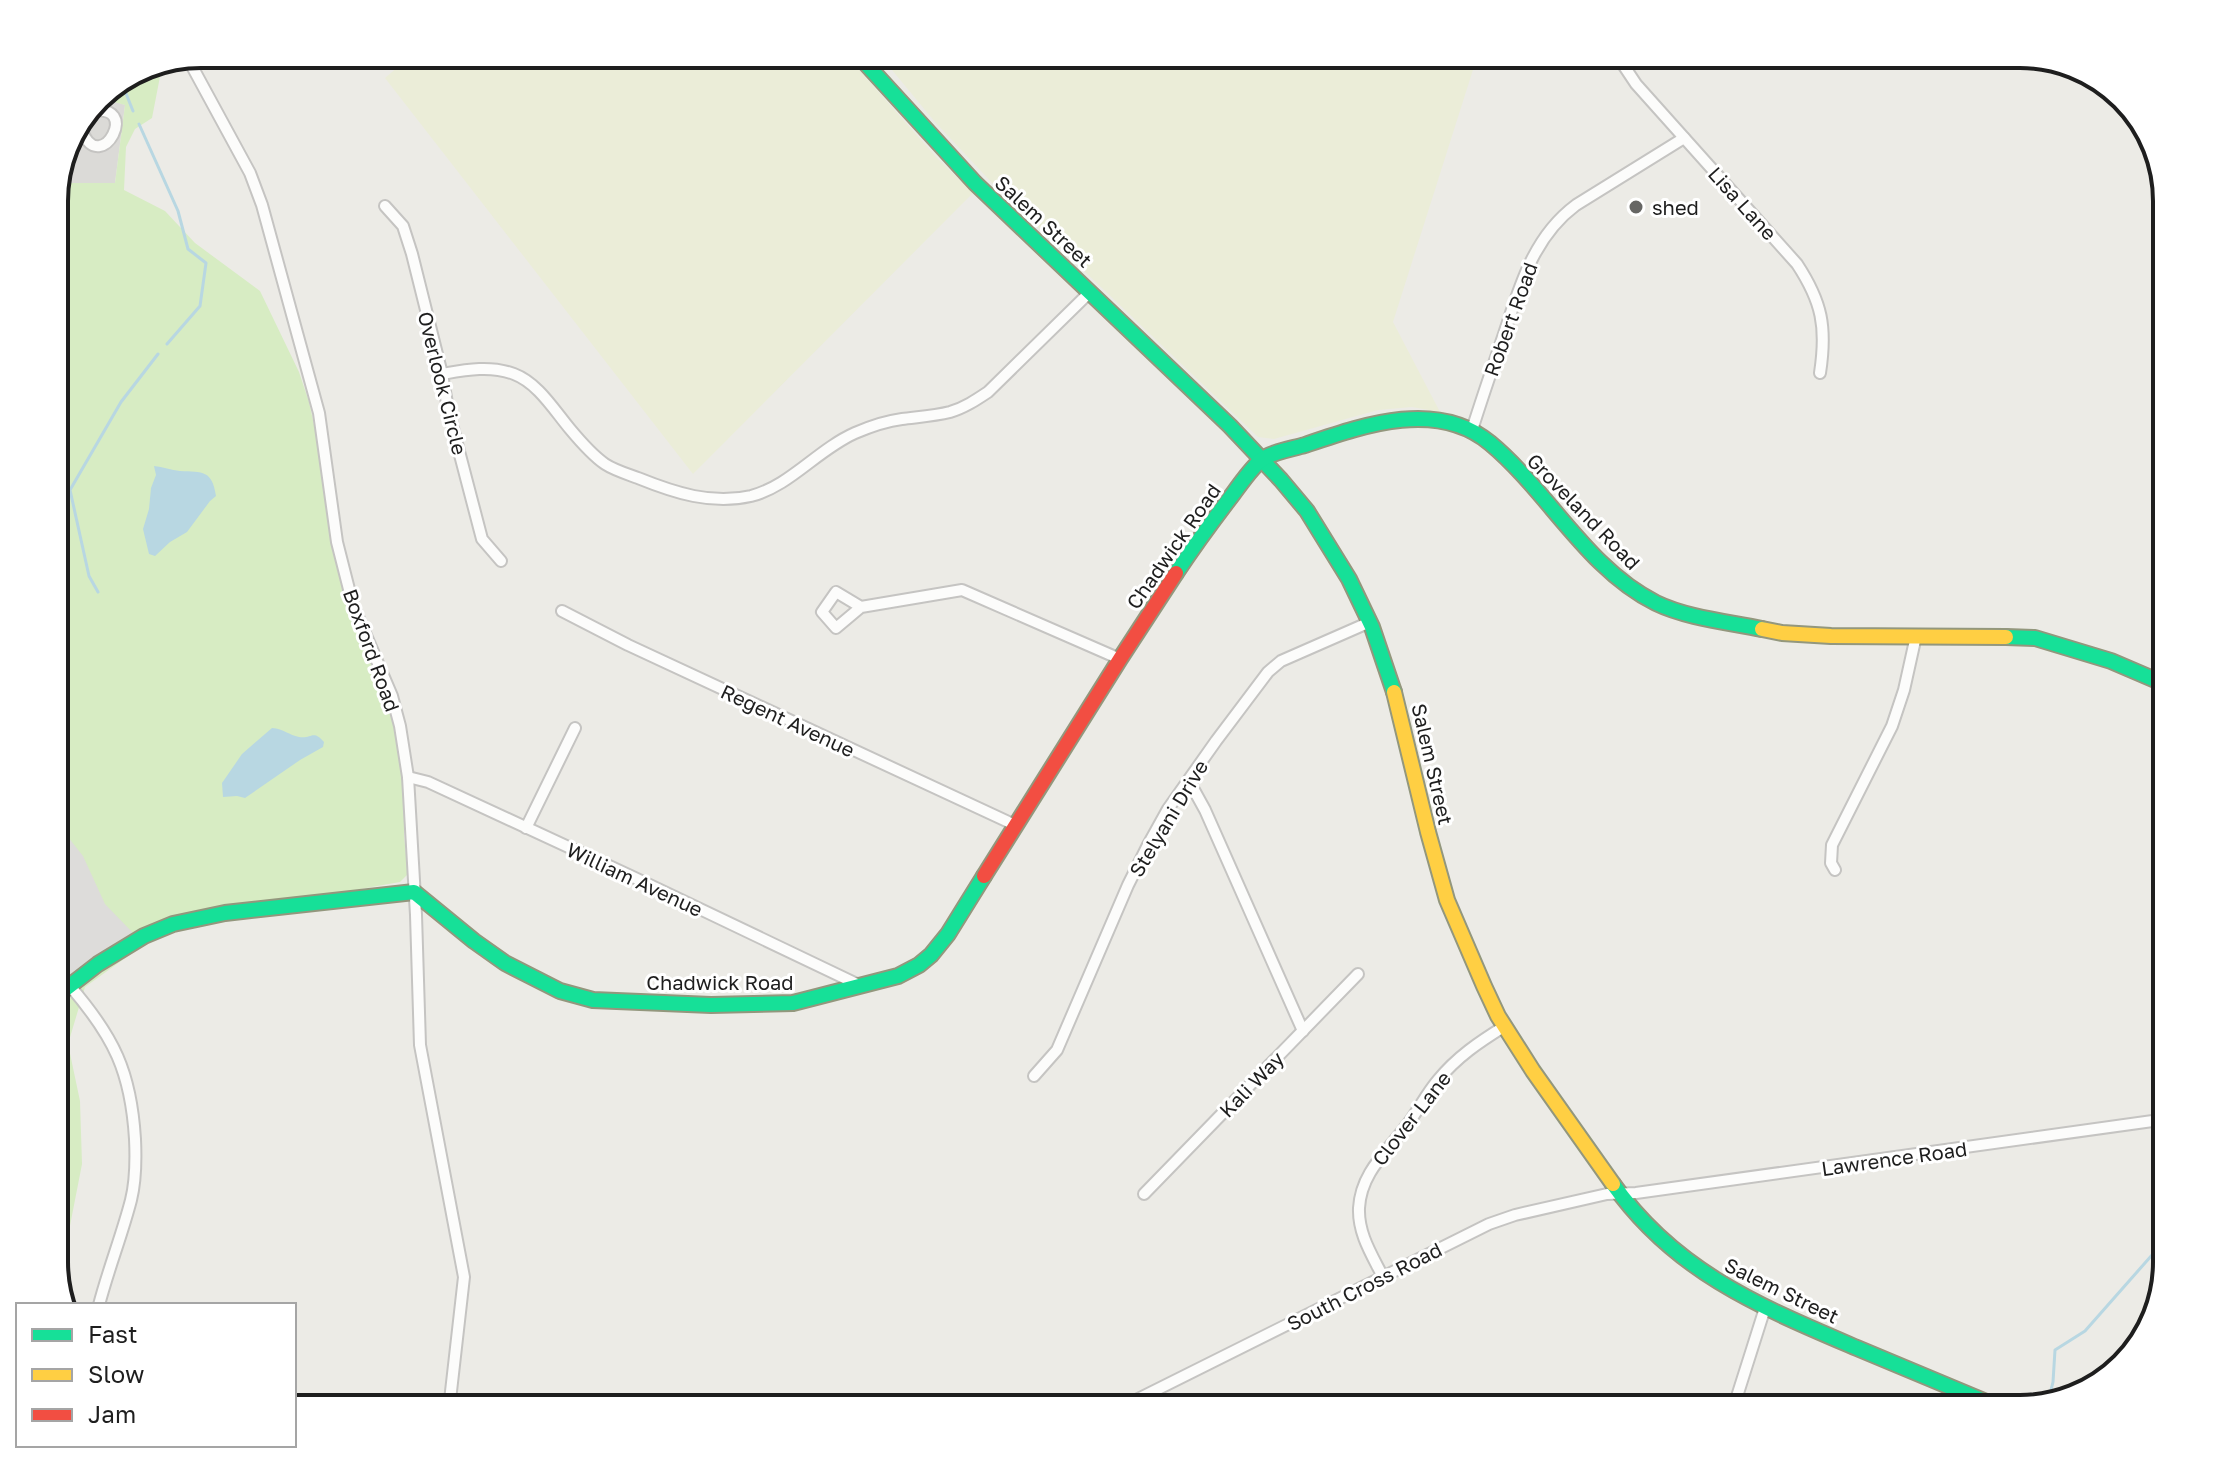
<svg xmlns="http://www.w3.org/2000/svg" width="2221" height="1463" font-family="'Golos Text',sans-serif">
<rect width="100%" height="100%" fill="#ecebe6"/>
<polygon fill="#dbdad7" points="99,96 125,105 115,183 58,184 97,97"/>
<g fill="#ebedd8">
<polygon points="413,54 845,54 937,158 973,193 693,474 385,78"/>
<polygon points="874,54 1478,54 1393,322 1440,412 1412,407 1378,410 1274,439 1258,437 995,186 935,122 892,70"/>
</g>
<polygon fill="#d7ecc3" points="163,61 152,118 135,129 126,147 124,190 165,211 195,243 260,291 299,372 309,402 318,443 338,569 344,593 389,704 398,745 404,783 404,836 408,874 400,882 152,926 142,946 85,987 68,1044 80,1101 82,1164 67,1241 54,1252 54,192 60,183 115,183 125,105 97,97 145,65"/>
<polygon fill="#dddcda" points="54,828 68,837 83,856 105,904 133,933 54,988"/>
<g fill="#b8d7e2">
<path d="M154 466C163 467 171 470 180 471 203 472 212 470 216 496L210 501 187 532 170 542 155 556 149 554 143 529 149 509 151 488 156 475Z"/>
<path d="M272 728C284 729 289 735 299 737 312 739 313 729 324 742L323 747 300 760 245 798 237 796 223 797 222 783 242 754Z"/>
</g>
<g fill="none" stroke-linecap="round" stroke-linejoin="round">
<g stroke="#b8d7e2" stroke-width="3">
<polyline points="121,81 133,111"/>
<polyline points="139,124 178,211 188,249 206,263 200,306 167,344"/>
<polyline points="98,592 89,576 70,490 121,402 158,354"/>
<polyline points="2048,1402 2053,1382 2055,1350 2085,1331 2167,1238"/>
</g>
<defs>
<g id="street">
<path d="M1616 54 1636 84 1797 264C1822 302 1827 327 1820 373"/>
<polyline points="187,57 250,173 262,205 319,413 337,542 353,605 392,696 400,726 408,777 416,915 420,1045 464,1277 449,1409"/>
<path d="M82 131C101 178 143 100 90 112"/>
<polyline points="385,206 403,226 412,254 442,374 448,409 482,539 501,561"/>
<path d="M442 374C465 370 490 365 514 374 538 383 554 410 570 429 580 441 592 455 605 464 614 470 627 474 638 478 675 493 712 505 751 496 790 486 817 450 855 433 869 427 886 421 902 419 917 417 934 416 950 412 964 408 976 400 988 392L1090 292"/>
<path d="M1472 430C1482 398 1493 366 1504 334 1520 286 1533 237 1576 205L1684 138"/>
<polyline points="861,607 836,628 822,612 836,592 861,607 962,590 1120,659"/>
<polyline points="562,611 628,645 1015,825"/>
<polyline points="408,777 428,782 633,877 859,985"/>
<polyline points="1189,781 1205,810 1303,1031"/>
<polyline points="526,828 575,728"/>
<polyline points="1835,870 1831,863 1832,845 1892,726 1904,690 1916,636"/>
<path d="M70 986C114 1037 131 1072 135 1139 136 1160 136 1180 131 1200 122 1235 108 1270 99 1305"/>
<polyline points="1034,1076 1057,1050 1128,885 1148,845 1168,809 1216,741 1268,672 1281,661 1370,622"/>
<polyline points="1144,1194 1358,974"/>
<path d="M1383 1277C1372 1255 1358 1234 1359 1208 1361 1172 1387 1152 1407 1125 1418 1111 1426 1094 1438 1080 1457 1057 1479 1042 1505 1026"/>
<polyline points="1118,1409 1489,1224 1515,1215 1607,1194 1636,1193 2167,1119"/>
<polyline points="1733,1409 1765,1308"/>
</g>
<g id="fast">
<polyline points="857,54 975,183 1230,426 1281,480 1307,511 1349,579 1372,627 1394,692"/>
<path d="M1176 573C1194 546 1213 520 1233 494 1241 483 1250 470 1260 461 1270 452 1292 449 1305 445 1364 425 1437 399 1490 443 1548 491 1587 569 1656 603 1687 618 1728 622 1762 629"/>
<polyline points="2006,637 2035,638 2111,661 2167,685"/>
<polyline points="54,998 98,964 144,936 173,924 225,913 414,892 474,941 505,963 560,991 593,1000 711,1005 793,1003 898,976 919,965 931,955 948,934 984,876"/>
<path d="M1613 1184C1675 1272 1761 1307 1857 1348 1906 1368 1954 1389 2003 1409"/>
</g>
<g id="slow">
<polyline points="1762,629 1782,633 1831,636 2006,637"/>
<polyline points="1394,692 1428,832 1447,900 1484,986 1498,1016 1533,1071 1613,1184"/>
</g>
<polyline id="jam" points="984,876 1120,659 1176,573"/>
</defs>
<use href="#street" stroke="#c5c4c2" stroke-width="14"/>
<use href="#fast" stroke="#93977d" stroke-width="18"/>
<use href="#slow" stroke="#93977d" stroke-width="18"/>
<use href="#jam" stroke="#93977d" stroke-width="18"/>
<use href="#street" stroke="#fcfcfb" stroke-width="10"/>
<use href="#fast" stroke="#16e098" stroke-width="14"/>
<use href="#slow" stroke="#ffcf43" stroke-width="14"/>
<use href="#jam" stroke="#f24e42" stroke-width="14"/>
</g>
<circle fill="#666664" stroke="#fff" stroke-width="3" cx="1636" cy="207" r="8"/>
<g text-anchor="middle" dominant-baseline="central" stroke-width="6" stroke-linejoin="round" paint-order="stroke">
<g font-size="20" fill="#1e1e1e" stroke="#fff">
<text transform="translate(1743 203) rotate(48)">Lisa Lane</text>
<text transform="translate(1044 221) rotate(43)">Salem Street</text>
<text transform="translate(1510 319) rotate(-70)">Robert Road</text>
<text transform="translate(443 383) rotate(76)">Overlook Circle</text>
<text transform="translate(1584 511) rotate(46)">Groveland Road</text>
<text transform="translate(1173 546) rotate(-55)">Chadwick Road</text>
<text transform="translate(372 650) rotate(70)">Boxford Road</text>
<text transform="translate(788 720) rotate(25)">Regent Avenue</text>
<text transform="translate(1433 764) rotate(77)">Salem Street</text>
<text transform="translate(1168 818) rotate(-59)">Stelyani Drive</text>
<text transform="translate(635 879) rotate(25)">William Avenue</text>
<text x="720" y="982">Chadwick Road</text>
<text transform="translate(1251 1084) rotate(-46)">Kali Way</text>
<text transform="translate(1411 1118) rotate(-52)">Clover Lane</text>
<text transform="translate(1894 1158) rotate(-8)">Lawrence Road</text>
<text transform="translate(1364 1286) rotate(-27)">South Cross Road</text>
<text transform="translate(1782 1290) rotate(26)">Salem Street</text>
</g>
<g font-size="20" fill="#1e1e1e" stroke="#fff" text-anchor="start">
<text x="1652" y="207">shed</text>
</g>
</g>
<path d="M0 0H2221V1463H0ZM201 68H2020A133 133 0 0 1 2153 201V1262A133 133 0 0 1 2020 1395H201A133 133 0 0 1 68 1262V201A133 133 0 0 1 201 68Z" fill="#fff" fill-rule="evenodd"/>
<path fill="none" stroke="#1e1e1e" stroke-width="4" d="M201 68H2020A133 133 0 0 1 2153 201V1262A133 133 0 0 1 2020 1395H201A133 133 0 0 1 68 1262V201A133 133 0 0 1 201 68Z"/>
<rect x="16" y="1303" width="280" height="144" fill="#ffffff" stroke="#a5a5a5" stroke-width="2"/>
<rect x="32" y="1329" width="40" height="12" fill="#16e098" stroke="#a5a5a5" stroke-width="2"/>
<text x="88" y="1343" font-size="24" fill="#1e1e1e">Fast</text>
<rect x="32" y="1369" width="40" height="12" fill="#ffcf43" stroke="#a5a5a5" stroke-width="2"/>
<text x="88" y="1383" font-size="24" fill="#1e1e1e">Slow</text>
<rect x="32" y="1409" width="40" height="12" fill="#f24e42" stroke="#a5a5a5" stroke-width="2"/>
<text x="88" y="1423" font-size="24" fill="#1e1e1e">Jam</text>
</svg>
